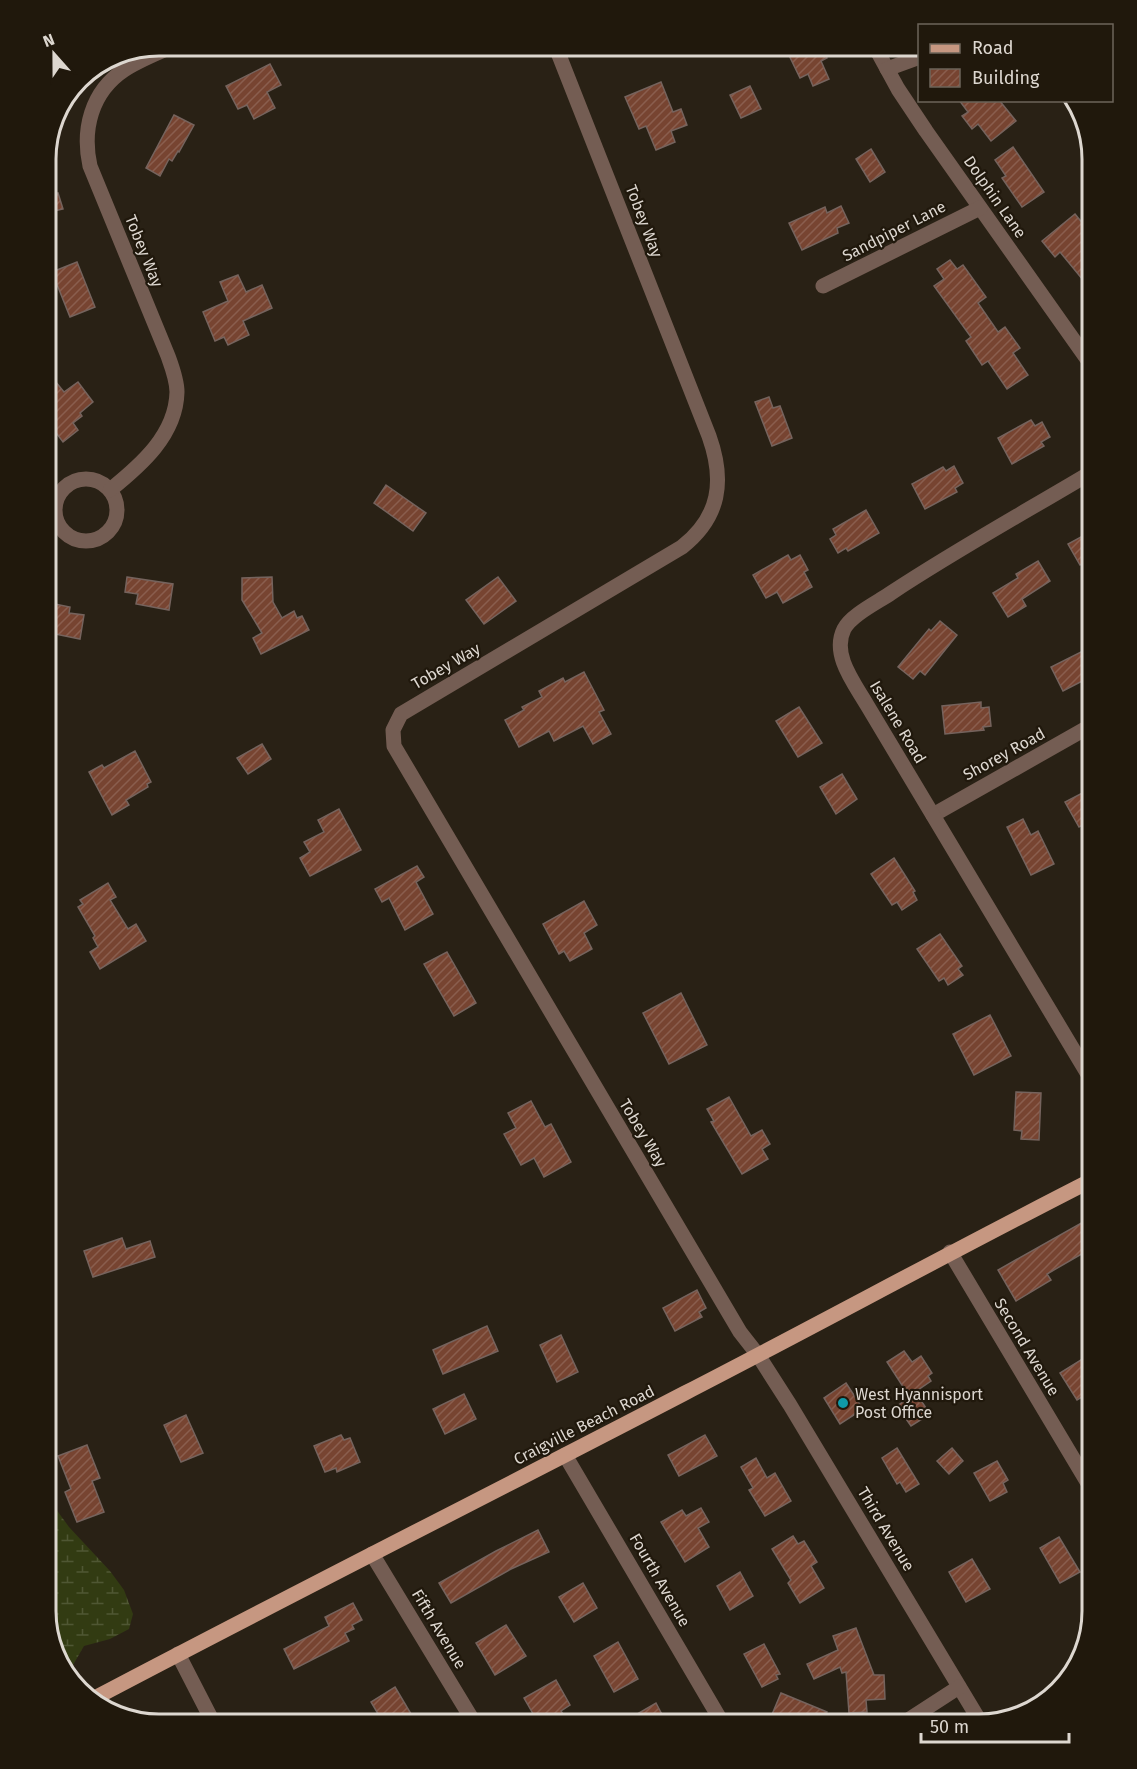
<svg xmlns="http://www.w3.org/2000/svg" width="1137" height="1769" font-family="'Fira Sans',sans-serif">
<defs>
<pattern id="wetland-marsh" width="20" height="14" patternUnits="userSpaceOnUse" patternTransform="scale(1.5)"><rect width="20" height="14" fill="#323b12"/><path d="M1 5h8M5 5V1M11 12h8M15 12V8" fill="none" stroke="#4f5733"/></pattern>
<pattern id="building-hatch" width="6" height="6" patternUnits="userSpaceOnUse" patternTransform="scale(1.5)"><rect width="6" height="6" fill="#774431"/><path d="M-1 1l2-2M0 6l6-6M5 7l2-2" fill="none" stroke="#8a5e4e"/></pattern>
</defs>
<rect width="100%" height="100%" fill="#292115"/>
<polygon fill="url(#wetland-marsh)" points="45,1478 53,1505 69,1527 110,1571 124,1590 133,1614 129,1629 110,1639 84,1646 73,1665 59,1663 57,1661 45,1611"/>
<g fill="url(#building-hatch)" stroke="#75635d" stroke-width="1.5">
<polygon points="784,45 821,45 827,58 821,61 829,79 813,86 808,74 800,78"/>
<polygon points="270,64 281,85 267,92 275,108 254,119 247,105 238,109 226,86"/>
<polygon points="661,82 673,112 681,109 687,125 671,131 675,142 656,150 646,126 639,129 625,97"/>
<polygon points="750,86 761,109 741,118 730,95"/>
<polygon points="959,100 999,100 1016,121 991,141 978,124 972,129 962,116 968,112"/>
<polygon points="174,115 194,125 179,152 178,151 172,161 169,159 160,176 146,168"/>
<polygon points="1013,147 1044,192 1022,207 1002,178 1006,176 995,160"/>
<polygon points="871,149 885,172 870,182 856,159"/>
<polygon points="58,193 63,209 45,213 45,196"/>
<polygon points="841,206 849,223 837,228 838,233 802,250 789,223 825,207 827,213"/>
<polygon points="1075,214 1088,230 1082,235 1092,248 1092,273 1083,280 1060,252 1055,257 1042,241"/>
<polygon points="950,260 957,269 963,265 986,297 978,303 998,332 1005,327 1020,348 1013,353 1028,375 1007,389 988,361 982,365 966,341 971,337 934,286 944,279 937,269"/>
<polygon points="77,262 95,307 70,317 52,272"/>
<polygon points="238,275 246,292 262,285 272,308 243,321 249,335 228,345 224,337 215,341 203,312 228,301 220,282"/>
<polygon points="55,381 64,392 78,382 93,402 80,413 82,416 73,423 78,430 63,442 45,418 45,389"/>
<polygon points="769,397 773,408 780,406 792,438 772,446 755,402"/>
<polygon points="1031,420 1035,426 1042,422 1050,437 1041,442 1044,446 1012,464 998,438"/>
<polygon points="954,466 963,483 955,488 957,492 925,509 912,484 943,467 946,471"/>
<polygon points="386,485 426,513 413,531 374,503"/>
<polygon points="866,510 879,533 848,551 846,548 838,553 830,539 836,535 833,529"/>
<polygon points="1092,531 1092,558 1080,565 1068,544"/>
<polygon points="788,555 791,560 800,555 808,570 804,572 812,587 783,603 777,592 766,598 753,575"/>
<polygon points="1038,561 1050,581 1022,599 1026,606 1008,617 993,593 1018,578 1016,574"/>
<polygon points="127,577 173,584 169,610 136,604 138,594 125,592"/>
<polygon points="272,577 273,602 282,618 294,611 297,618 302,616 309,630 261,654 253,638 262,633 242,600 242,578"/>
<polygon points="498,577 516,601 484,624 466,600"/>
<polygon points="45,602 70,607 69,613 84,615 80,639 45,632"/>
<polygon points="940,621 957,635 925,675 920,671 913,679 898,667 929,629 931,631"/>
<polygon points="1087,649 1092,659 1092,676 1063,691 1051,667"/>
<polygon points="584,672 604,710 599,712 611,734 593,744 583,726 554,741 549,731 519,747 505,720 524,710 522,707 542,697 539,691 563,678 565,682"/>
<polygon points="981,702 981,708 989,707 991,726 983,727 984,730 945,734 942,706"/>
<polygon points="799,707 822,743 798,757 776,721"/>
<polygon points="262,744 271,759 248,774 237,758"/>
<polygon points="135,751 151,782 147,784 148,787 126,800 129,805 112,815 89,772 102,765 104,768"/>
<polygon points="842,774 857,799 836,814 820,787"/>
<polygon points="1092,788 1092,820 1079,827 1065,802"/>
<polygon points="339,809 361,850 310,876 300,858 310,852 304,842 324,832 318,820"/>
<polygon points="1023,819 1031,835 1038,831 1054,864 1031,875 1007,827"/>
<polygon points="894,858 915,891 913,892 917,900 902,910 897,902 892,905 871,874"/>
<polygon points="417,866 424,877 416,882 433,914 405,930 389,898 382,902 375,889"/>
<polygon points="108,883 116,897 110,900 128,929 136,924 146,941 100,969 90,952 98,947 93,938 95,936 78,907 83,904 80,900"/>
<polygon points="584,901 597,925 584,933 592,949 570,961 564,951 559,954 543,924"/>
<polygon points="940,934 962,966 958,969 963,975 948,985 944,978 939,981 917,949"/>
<polygon points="447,952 476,1003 454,1016 424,964"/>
<polygon points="681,993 707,1045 669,1064 643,1013"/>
<polygon points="990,1015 1011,1056 974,1075 953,1034"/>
<polygon points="1016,1092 1041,1093 1039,1140 1021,1139 1022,1131 1014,1130"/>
<polygon points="729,1097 751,1136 762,1130 770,1144 762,1149 768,1159 742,1174 711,1122 714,1121 707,1109"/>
<polygon points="531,1101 545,1127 551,1124 571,1162 544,1177 534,1158 521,1165 504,1134 516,1128 508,1113"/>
<polygon points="1092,1217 1092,1248 1047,1274 1051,1280 1016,1301 998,1270"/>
<polygon points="122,1238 126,1249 150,1241 155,1257 93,1277 84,1251"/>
<polygon points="697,1290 706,1308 699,1312 702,1317 675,1331 663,1308"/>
<polygon points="487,1326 498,1351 443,1374 433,1350"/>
<polygon points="561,1335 578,1372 557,1382 540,1345"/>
<polygon points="904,1351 912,1362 921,1356 932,1373 928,1376 931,1381 909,1396 887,1362"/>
<polygon points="1092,1353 1092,1391 1077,1400 1060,1373"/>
<polygon points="846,1383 863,1409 840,1424 824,1398"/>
<polygon points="916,1393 930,1414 911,1426 897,1406"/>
<polygon points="464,1394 476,1419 445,1434 433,1409"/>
<polygon points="186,1415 203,1453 181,1462 164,1425"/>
<polygon points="341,1435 344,1440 350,1438 360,1462 337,1472 336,1468 325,1472 314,1446"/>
<polygon points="705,1435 717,1456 679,1476 668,1455"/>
<polygon points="87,1445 100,1478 92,1481 104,1512 77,1522 65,1492 71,1489 58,1456"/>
<polygon points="897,1448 919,1484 906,1492 900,1482 897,1484 882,1458"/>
<polygon points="952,1448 963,1461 949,1474 937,1461"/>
<polygon points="756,1458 767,1478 775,1473 791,1501 765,1516 749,1490 753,1488 741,1467"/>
<polygon points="997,1461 1008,1480 1003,1483 1007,1492 990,1501 974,1473"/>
<polygon points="701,1508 709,1522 698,1528 709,1547 685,1562 661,1522 682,1510 686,1516"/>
<polygon points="538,1530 549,1552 511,1569 451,1603 439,1583 496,1551"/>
<polygon points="793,1536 798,1544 804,1541 817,1562 811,1566 824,1588 800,1603 788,1583 791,1580 772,1549"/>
<polygon points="1059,1537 1080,1572 1060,1583 1040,1548"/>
<polygon points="972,1559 990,1589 966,1602 949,1572"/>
<polygon points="740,1572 753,1596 730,1610 717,1586"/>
<polygon points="583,1583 597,1608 574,1622 559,1597"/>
<polygon points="353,1603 362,1620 352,1625 354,1629 345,1633 349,1641 294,1669 284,1649 329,1626 325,1617"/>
<polygon points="506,1625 526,1656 495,1675 476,1643"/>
<polygon points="856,1628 874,1675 884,1675 885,1699 866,1700 867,1712 849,1713 846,1672 842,1673 840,1667 814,1679 807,1664 838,1650 833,1636"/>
<polygon points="618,1642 638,1679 614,1692 594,1656"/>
<polygon points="764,1644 780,1674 776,1675 778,1679 762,1687 744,1654"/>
<polygon points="556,1680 570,1705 561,1711 564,1716 550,1724 539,1724 524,1698"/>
<polygon points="395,1687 417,1724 384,1724 371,1702"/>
<polygon points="781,1693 827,1712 822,1724 768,1724"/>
<polygon points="656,1703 667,1724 620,1724"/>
</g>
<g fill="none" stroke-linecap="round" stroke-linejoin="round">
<g stroke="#745d53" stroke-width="15">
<path d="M555 45 709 436C725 481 720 517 682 547L401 714 393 730 394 746 740 1332 758 1355 790 1405 981 1723"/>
<polyline points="874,45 898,89 926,131 1092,366"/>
<polyline points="887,69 920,57"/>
<polyline points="823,286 980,208"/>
<circle cx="86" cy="510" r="31"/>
<path d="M110 490C141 465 176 435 177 392 177 380 172 367 168 356L90 166C82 130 91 92 124 70 139 60 158 53 175 45"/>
<polyline points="933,815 1092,725"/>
<path d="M1092 1081 867 705C855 684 831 655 844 629 851 615 878 602 891 593 956 550 1025 512 1092 472"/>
<polyline points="950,1252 1092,1490"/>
<polyline points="565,1455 723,1724"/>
<polyline points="372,1554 475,1724"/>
<polyline points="178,1654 214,1724"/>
<polyline points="902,1724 959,1687"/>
</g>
<path stroke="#c69781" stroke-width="15" d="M91 1700C288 1596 487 1496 685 1393 821 1323 956 1249 1092 1180"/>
</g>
<circle fill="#0f9aa8" stroke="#20180c" stroke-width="2" cx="843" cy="1403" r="6"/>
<g text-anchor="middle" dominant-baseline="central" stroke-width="4.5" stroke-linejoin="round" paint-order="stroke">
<g font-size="16" fill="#ddd7d0" stroke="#20180c">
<text transform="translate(995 197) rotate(55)">Dolphin Lane</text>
<text transform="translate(644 221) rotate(69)">Tobey Way</text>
<text transform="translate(894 231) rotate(-27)">Sandpiper Lane</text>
<text transform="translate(144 251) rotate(68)">Tobey Way</text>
<text transform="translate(446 666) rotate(-30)">Tobey Way</text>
<text transform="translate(898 722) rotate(59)">Isalene Road</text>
<text transform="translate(1004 754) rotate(-29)">Shorey Road</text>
<text transform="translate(643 1133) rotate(59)">Tobey Way</text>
<text transform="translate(1027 1347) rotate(59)">Second Avenue</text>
<text transform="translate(584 1425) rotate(-27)">Craigville Beach Road</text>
<text transform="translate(886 1529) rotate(59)">Third Avenue</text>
<text transform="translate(660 1580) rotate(60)">Fourth Avenue</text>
<text transform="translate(439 1629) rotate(59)">Fifth Avenue</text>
</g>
<g font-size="16" fill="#ddd7d0" stroke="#20180c" text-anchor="start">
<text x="855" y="1394">West Hyannisport<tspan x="855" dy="18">Post Office</tspan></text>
</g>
</g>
<path d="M0 0H1137V1769H0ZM159 56H979A103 103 0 0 1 1082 159V1611A103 103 0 0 1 979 1714H159A103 103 0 0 1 56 1611V159A103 103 0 0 1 159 56Z" fill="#20180c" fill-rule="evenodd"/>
<path fill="none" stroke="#ddd7d0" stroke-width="3" d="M159 56H979A103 103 0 0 1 1082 159V1611A103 103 0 0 1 979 1714H159A103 103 0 0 1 56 1611V159A103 103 0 0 1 159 56Z"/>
<rect x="918" y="24" width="195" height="78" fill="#20180c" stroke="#6c645a" stroke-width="1.5"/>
<rect x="930" y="44" width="30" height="9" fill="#c69781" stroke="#6c645a" stroke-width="1.5"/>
<text x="972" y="54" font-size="18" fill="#ddd7d0">Road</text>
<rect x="930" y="69" width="30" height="18" fill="url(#building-hatch)" stroke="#6c645a" stroke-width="1.5"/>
<text x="972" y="84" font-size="18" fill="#ddd7d0">Building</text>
<g transform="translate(54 54) rotate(339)" stroke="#20180c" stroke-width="4.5" paint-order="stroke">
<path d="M0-4.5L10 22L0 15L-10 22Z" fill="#ddd7d0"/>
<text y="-9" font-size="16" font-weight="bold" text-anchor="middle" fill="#ddd7d0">N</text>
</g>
<path d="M921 1733v9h148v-9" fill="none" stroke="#ddd7d0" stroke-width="3"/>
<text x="930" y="1733" font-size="18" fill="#ddd7d0" stroke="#20180c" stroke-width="4.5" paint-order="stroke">50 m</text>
</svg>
